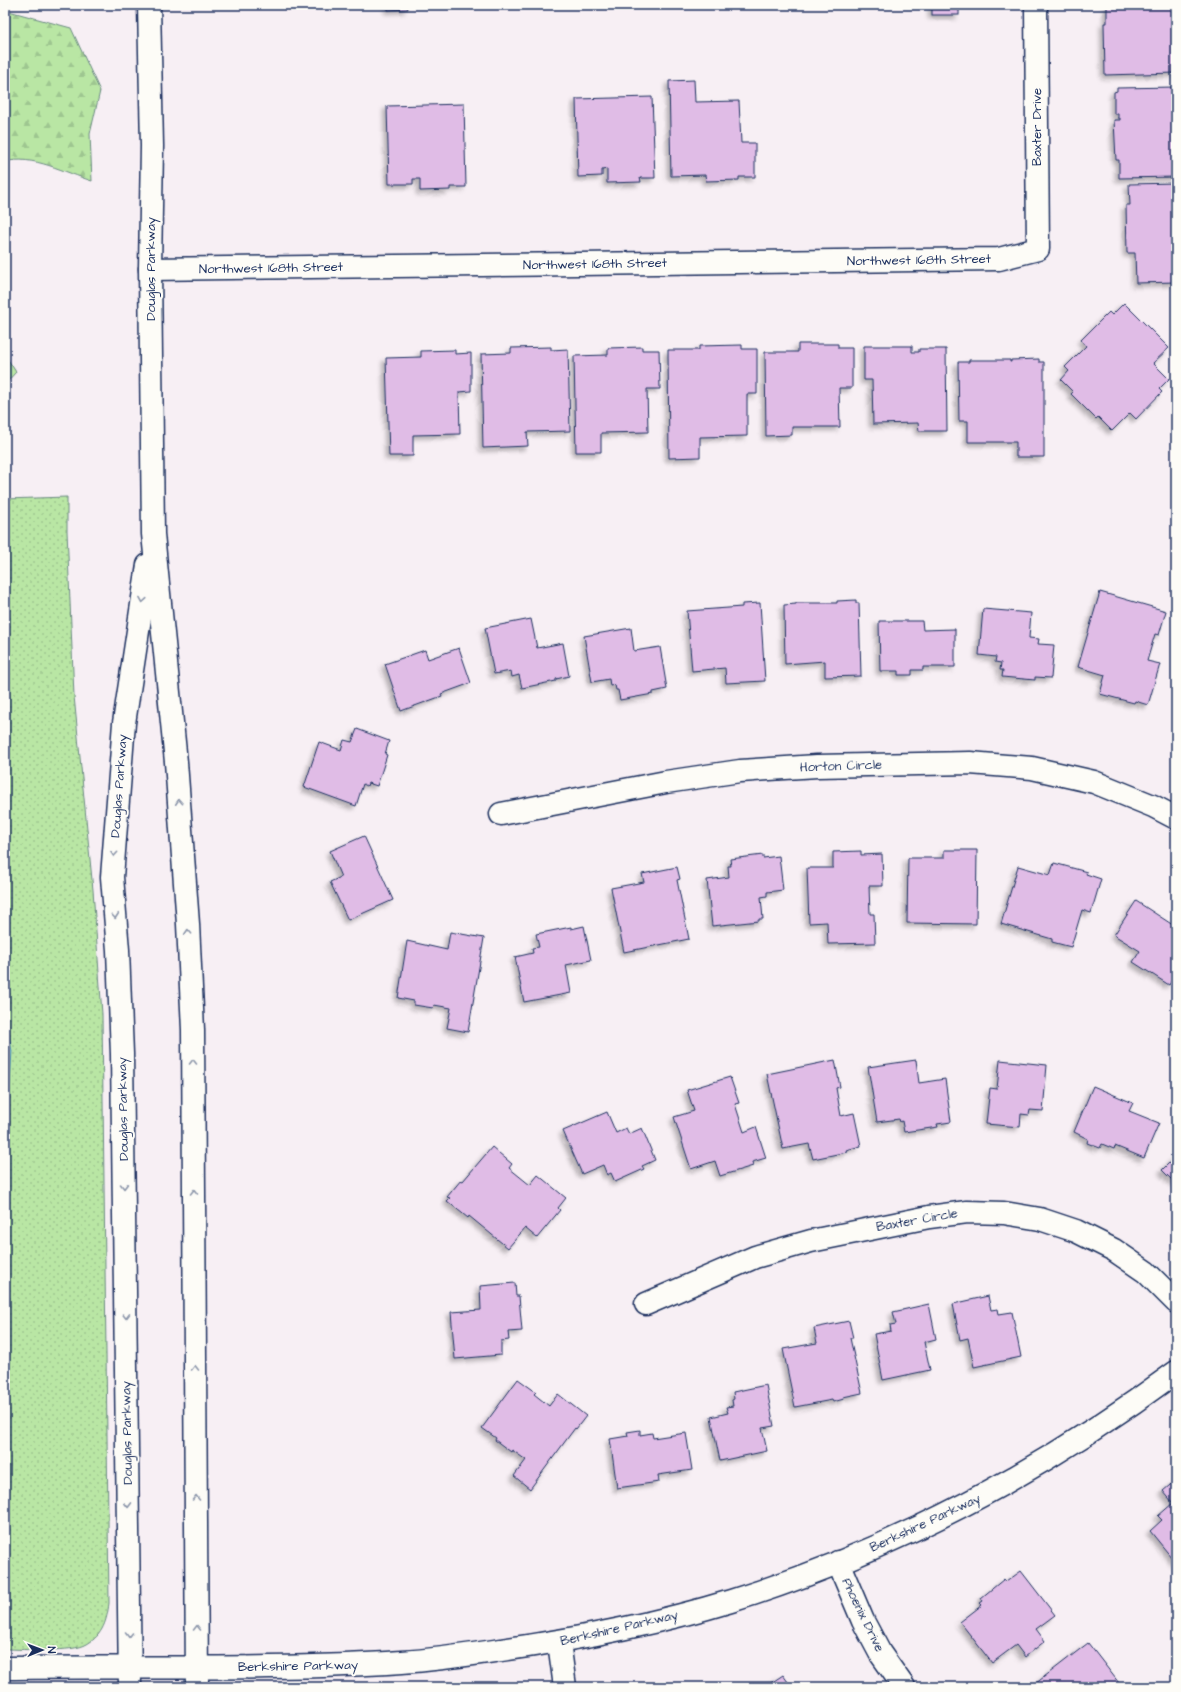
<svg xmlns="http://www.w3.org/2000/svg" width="1181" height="1692" font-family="'Architects Daughter',sans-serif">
<defs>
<pattern id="green-dots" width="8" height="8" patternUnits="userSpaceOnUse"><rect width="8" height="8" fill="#b9e6a4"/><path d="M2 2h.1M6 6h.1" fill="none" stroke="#9ec690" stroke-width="1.8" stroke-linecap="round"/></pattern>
<pattern id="forest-firs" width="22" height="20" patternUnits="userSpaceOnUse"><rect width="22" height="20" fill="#b9e6a4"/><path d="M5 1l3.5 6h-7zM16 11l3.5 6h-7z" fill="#9ec690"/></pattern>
<pattern id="water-ripples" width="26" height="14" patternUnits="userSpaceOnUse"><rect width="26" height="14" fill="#8dddea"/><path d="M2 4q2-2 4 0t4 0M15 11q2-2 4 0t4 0" fill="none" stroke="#79becb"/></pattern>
<filter id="shadow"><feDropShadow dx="-3.5" dy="3.5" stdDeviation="2" flood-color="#0004"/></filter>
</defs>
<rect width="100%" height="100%" fill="#f7eff4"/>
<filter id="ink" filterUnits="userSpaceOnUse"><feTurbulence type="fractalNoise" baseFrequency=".025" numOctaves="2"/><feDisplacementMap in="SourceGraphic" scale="8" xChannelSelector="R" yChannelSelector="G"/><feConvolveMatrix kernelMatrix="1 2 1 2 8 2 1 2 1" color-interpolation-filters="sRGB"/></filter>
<g filter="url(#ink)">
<path fill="url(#green-dots)" stroke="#6a8a81" d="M67 497V531L74 696 93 890 102 1014 109 1603C107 1620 103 1635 87 1644 73 1653 23 1649 5 1649V499Z"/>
<g fill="url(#forest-firs)" stroke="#6a8a81">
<path d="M5 10 71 28 100 91 90 134 92 181C66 173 32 154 5 162Z"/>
<polygon points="5,355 16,372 5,384"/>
</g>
<polygon fill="url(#water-ripples)" stroke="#5f97b2" points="5,1017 12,1051 9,1098 5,1110"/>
<g fill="#e0bce6" stroke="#1b2f5e" filter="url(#shadow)">
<polygon points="388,5 407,5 408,9 388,10"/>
<rect x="932" y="5" width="27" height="10"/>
<polygon points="1107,5 1176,5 1176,73 1105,75 1104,23 1107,23"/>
<polygon points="694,80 695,102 739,101 741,143 755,143 755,177 739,177 739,180 706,181 705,175 671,176 669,81"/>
<polygon points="1176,87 1176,177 1119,178 1119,160 1116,160 1114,120 1120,120 1120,118 1118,118 1118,114 1114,114 1114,92 1117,91 1117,88"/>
<polygon points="652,97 655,178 640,178 641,182 607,183 607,169 602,170 602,176 578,177 576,99"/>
<polygon points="464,104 466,187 450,187 450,190 420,191 420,179 413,179 413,184 389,184 387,106"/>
<polygon points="1176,183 1176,282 1136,283 1135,253 1127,253 1126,205 1130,205 1129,184"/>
<polygon points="1124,303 1169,348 1153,363 1169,379 1159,389 1162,392 1136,419 1130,413 1112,431 1098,417 1096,419 1071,394 1073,392 1061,380 1069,371 1065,367 1086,346 1081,340 1109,312 1112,315"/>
<polygon points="798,344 838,344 838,348 852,348 852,388 839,388 840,427 792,427 792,435 766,436 765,352 798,352"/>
<polygon points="742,345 742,349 757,349 757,394 747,394 747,436 700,437 700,457 669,458 668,350 699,350 699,346"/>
<polygon points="864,346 912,346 912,352 919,352 919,349 946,349 947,431 919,431 918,423 873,424 872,380 864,380"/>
<polygon points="551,347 551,350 568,349 570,431 527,432 528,446 483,448 481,354 511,353 511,348"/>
<polygon points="642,347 642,350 659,350 660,389 647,389 648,432 601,433 601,452 576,452 574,356 608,355 608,348"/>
<polygon points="455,350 455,354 471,353 471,391 459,392 460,434 413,435 413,456 389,456 386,358 421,357 421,351"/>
<polygon points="1039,359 1039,362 1044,362 1044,457 1016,457 1016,442 968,442 968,421 959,421 958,362 969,362 969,360 1010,360 1010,362 1011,362 1011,360"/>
<polygon points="1100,592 1166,611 1159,635 1155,634 1147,661 1160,664 1148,705 1135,701 1134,703 1100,694 1105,675 1078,667"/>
<polygon points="856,600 856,603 859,603 861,676 825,677 825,661 785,664 784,605 796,604 796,603 837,603 837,601"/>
<polygon points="760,603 765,681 726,683 725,668 692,671 687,611 742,607 742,604"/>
<polygon points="983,609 1031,613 1029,638 1039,639 1038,644 1054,645 1051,678 1035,677 1035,680 1002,677 1003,670 1000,670 1001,663 995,662 996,657 979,655"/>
<polygon points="531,619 537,648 563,643 569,676 556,679 556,681 522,688 519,675 512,677 511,671 494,674 485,628"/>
<polygon points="879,621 922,621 923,630 955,629 955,667 923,667 923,670 912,670 912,675 898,675 898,671 880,671"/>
<polygon points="631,628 634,651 660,647 667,689 653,692 653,694 620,700 618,690 616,690 615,685 610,686 609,679 592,682 584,636"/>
<polygon points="459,648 471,683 441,694 442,696 401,711 385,664 425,650 428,659"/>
<polygon points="357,729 389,741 385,754 387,755 377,786 368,783 367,786 363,784 356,806 304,787 319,742 341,750 344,740 352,742"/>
<polygon points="364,836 393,900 348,920 330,882 341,877 330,851"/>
<polygon points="944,850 977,850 976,924 907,923 908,858 944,858"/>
<polygon points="861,851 861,855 882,854 883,886 869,886 870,914 874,914 875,943 828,944 827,922 809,923 807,868 833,868 833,852"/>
<polygon points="763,855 763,858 779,856 783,890 767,892 767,896 761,897 763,919 759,919 759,921 712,926 707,880 729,877 728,866 731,866 730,859"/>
<polygon points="1054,863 1087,872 1086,874 1101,879 1091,913 1082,910 1071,947 1052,942 1052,939 1001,924 1018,866 1050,875"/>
<polygon points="677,867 680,879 677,880 689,939 624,952 611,888 644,882 642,874"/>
<polygon points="1136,901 1176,927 1176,974 1169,985 1133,962 1140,951 1114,935"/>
<polygon points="584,926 591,960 566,965 571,993 524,1002 515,957 533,953 532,948 539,947 536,934 571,927 571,929"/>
<polygon points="450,932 484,938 468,1032 447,1028 451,1008 434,1005 433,1008 414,1005 414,1001 398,998 407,941 447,950"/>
<polygon points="835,1060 840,1087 836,1088 841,1116 854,1113 861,1146 846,1150 847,1152 813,1159 809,1144 783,1149 767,1074"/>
<polygon points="916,1060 919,1083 945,1079 951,1122 937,1124 938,1127 904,1132 902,1121 900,1122 899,1119 877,1122 868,1067"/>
<polygon points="1000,1060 1047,1065 1043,1111 1030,1110 1029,1115 1021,1114 1020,1127 986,1124 990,1088 997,1089"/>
<polygon points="730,1077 739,1103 735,1104 744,1132 756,1127 766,1158 752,1162 753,1166 720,1176 715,1161 691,1169 674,1117 694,1111 687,1090"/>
<polygon points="1093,1086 1133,1103 1129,1111 1159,1123 1144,1158 1115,1146 1114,1149 1102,1144 1100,1148 1087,1143 1088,1139 1074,1132"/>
<polygon points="607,1112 616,1133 626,1128 629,1134 642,1128 655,1160 642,1166 644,1169 615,1182 611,1173 607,1175 603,1165 582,1174 563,1131"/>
<polygon points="492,1147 512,1164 509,1168 530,1185 538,1175 566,1198 558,1208 560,1210 537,1238 525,1228 508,1248 469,1216 468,1218 447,1201 450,1198 447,1197 461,1180 463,1181"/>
<polygon points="1176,1156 1176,1184 1162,1170"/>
<polygon points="515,1283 516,1296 519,1296 522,1331 508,1332 509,1340 501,1341 501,1355 455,1359 451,1312 481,1310 480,1286"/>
<polygon points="988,1296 991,1310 998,1309 999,1314 1012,1312 1021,1357 974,1367 968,1338 960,1340 953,1304"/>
<polygon points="929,1304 936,1339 924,1342 930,1370 883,1380 874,1334 891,1331 890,1325 896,1324 893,1312"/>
<polygon points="849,1321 853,1338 850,1338 862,1393 843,1397 844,1399 833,1402 832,1400 795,1407 783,1349 817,1343 814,1328"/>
<polygon points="518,1379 536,1392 534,1394 549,1406 558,1394 586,1416 576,1429 575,1428 530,1489 514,1476 526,1460 512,1450 511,1452 495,1440 496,1438 482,1428"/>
<polygon points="766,1385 774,1426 762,1428 767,1451 720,1461 711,1417 728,1413 726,1407 733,1406 732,1400 734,1399 733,1392"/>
<polygon points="640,1430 640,1435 652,1433 653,1438 686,1433 692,1470 658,1475 659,1482 617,1488 610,1439 628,1436 627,1432"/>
<polygon points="1176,1480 1176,1563 1150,1531 1162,1520 1158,1516 1173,1503 1163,1491"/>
<polygon points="1021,1571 1055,1615 1036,1629 1045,1641 1025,1657 1016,1645 992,1663 960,1622 982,1605 980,1603 983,1601 981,1598 1004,1579 1006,1582"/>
<polygon points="1088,1643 1119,1683 1113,1687 1031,1687"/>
<polygon points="783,1675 791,1686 793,1684 795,1687 765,1687"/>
</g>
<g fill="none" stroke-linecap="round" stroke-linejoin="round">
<defs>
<g id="street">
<polyline points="150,269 999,259 1038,249 1036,5"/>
<polyline points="501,814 666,782 740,771 817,766 970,763 1032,768 1094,782 1153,806 1176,818"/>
<polyline points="646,1304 755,1257 811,1241 929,1217 967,1212 1004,1213 1040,1219 1076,1231 1114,1250 1146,1272 1176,1302"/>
<polyline points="838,1562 863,1621 880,1653 904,1687"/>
<polyline points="559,1642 565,1687"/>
<path d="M5 1668C137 1666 270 1671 402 1662 435 1660 468 1655 501 1650 578 1639 656 1624 731 1601 891 1551 1041 1472 1176 1372"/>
</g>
<g id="secondary">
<polyline points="149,5 152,146 150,269 153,534 176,762 188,924 193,1030 197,1687"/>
<polyline points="130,1687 122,1054 118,950 112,877 124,723 148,565"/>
</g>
</defs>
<use href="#street" stroke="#1b2f5e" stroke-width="25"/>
<use href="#secondary" stroke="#1b2f5e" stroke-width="25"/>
<use href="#street" stroke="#fdfcf7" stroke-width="22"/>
<use href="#secondary" stroke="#fdfcf7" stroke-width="22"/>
</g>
<defs><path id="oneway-chevron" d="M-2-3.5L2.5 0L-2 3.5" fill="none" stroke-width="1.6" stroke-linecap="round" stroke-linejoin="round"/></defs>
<g stroke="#8c96aa">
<use href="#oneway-chevron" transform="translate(143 600) rotate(99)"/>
<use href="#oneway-chevron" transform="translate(179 802) rotate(-94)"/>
<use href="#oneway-chevron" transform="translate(114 854) rotate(95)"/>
<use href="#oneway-chevron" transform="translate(115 916) rotate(85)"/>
<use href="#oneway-chevron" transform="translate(188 932) rotate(-93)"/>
<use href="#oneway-chevron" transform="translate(193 1062) rotate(-90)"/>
<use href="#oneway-chevron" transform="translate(124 1186) rotate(89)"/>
<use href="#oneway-chevron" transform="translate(194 1192) rotate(-90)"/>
<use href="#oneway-chevron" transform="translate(126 1316) rotate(89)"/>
<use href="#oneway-chevron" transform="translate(195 1368) rotate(-90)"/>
<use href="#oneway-chevron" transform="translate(196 1498) rotate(-90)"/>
<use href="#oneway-chevron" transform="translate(128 1505) rotate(89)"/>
<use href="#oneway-chevron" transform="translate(197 1628) rotate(-90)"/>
<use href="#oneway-chevron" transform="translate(129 1635) rotate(90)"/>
</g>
</g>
<g text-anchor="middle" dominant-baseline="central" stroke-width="4" stroke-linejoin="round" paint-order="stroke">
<g font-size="13" fill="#1b2f5e" stroke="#fdfcf7">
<text transform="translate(1037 127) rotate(-90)">Baxter Drive</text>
<text transform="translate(919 260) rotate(-1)">Northwest 168th Street</text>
<text transform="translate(595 264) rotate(-1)">Northwest 168th Street</text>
<text transform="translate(271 268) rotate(-1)">Northwest 168th Street</text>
<text transform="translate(151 269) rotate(-90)">Douglas Parkway</text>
<text transform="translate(841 766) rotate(-2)">Horton Circle</text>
<text transform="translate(119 786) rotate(-86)">Douglas Parkway</text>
<text transform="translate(123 1109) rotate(-91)">Douglas Parkway</text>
<text transform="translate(917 1220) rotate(-10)">Baxter Circle</text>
<text transform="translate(127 1433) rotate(-91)">Douglas Parkway</text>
<text transform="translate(925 1523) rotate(-25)">Berkshire Parkway</text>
<text transform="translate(863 1615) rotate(64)">Phoenix Drive</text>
<text transform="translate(619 1628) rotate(-13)">Berkshire Parkway</text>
<text transform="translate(298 1666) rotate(-1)">Berkshire Parkway</text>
</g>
</g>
<rect width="1181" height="1692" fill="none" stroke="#fdfcf7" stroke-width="20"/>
<rect x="10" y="10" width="1161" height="1672" fill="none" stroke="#1b2f5e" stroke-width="1.5" filter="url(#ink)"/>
<g transform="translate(42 1650) rotate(89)" stroke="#fdfcf7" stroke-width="3" paint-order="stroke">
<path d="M0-3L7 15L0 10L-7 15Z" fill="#1b2f5e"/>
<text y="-6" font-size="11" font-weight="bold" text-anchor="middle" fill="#1b2f5e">N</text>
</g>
</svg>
